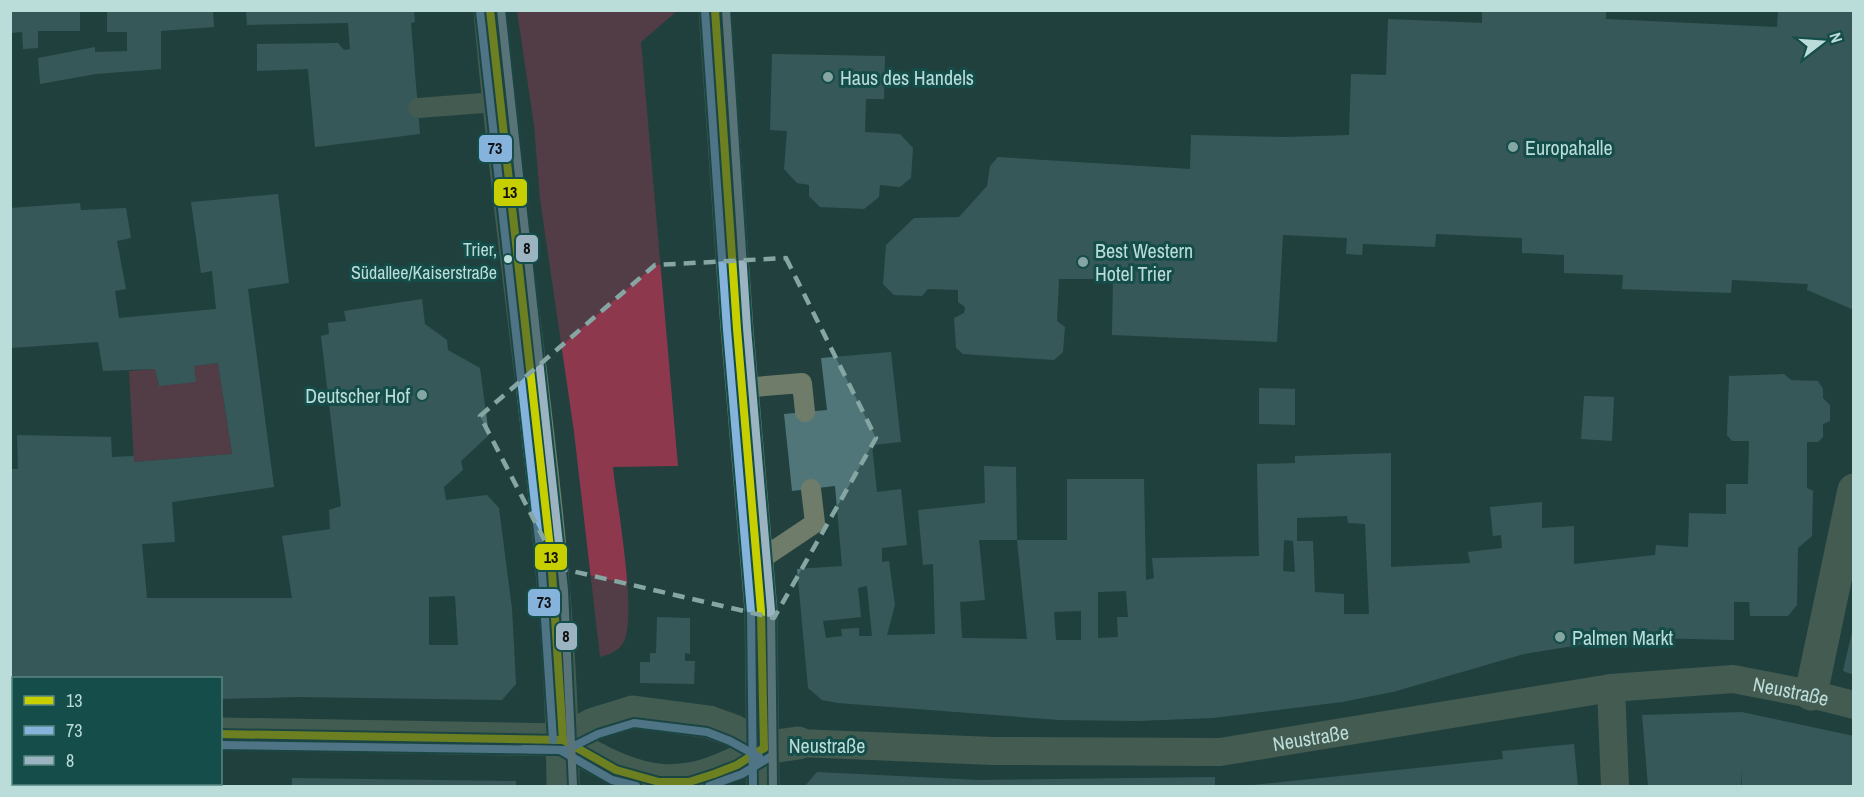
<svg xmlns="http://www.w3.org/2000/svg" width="1864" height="797" font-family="'Archivo Narrow',sans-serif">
<rect width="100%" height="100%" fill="#21403e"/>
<g fill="#8e384e">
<path d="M517 11H677L641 42 678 466 613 467C617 505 636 607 625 639 621 650 611 654 600 657L574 432 540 199 534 125Z"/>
<polygon points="218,363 232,454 134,462 129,371 155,369 159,386 194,366"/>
</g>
<g fill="#507679" fill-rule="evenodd">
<polygon points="10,10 80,10 80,31 38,31 38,48 23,49 22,32 10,33"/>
<polygon points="107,10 213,10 214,27 161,31 161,69 96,74 40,84 38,58 95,47 95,52 127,51 127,32 107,32"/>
<polygon points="246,10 414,10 415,22 411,23 420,134 315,147 308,69 257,71 257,44 338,43 344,50 350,49 348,23 247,25"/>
<polygon points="1482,10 1606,10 1606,19 1777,27 1778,10 1854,10 1854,310 1807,290 1808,284 1732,280 1731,293 1622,289 1623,275 1564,273 1564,255 1522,253 1522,238 1436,234 1435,247 1363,244 1362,255 1346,254 1347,238 1283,235 1277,342 1112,335 1113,279 1059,279 1057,321 1065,327 1063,352 1054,360 963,354 956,348 954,318 964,313 965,307 958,302 958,290 928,289 922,296 894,295 883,284 886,245 914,218 959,217 987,186 990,166 998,157 1190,169 1191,135 1286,137 1349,135 1351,74 1386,75 1388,19 1482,23"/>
<polygon points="772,54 885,56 884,99 866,99 865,132 900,134 913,148 911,178 900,187 880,185 879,197 864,209 820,207 809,196 809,185 797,183 784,169 787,131 770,130"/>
<path d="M278 194 289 283 248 289 274 487 172 502 175 542 142 544 147 598H292L282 536 330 529 329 510 341 506 321 336 329 334 328 323 346 321 344 311 422 299 425 324 447 340 448 350 480 368 489 435 461 461 463 470 444 487 446 500 487 495 499 508 512 609 516 684 502 700 299 697 220 699V678H14V702H10V469H18L17 435 111 437 112 457 134 456V462L232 454 218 363 194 366 196 382 159 386 155 369 103 371 98 342 10 348V208L80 203 81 210 126 208 131 238 117 241 126 289 115 291 119 318 216 309 212 271 201 273 191 202ZM455 596 458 645H429V597Z"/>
<path d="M891 352 901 442 872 445 877 492 901 489 907 545 882 548V562L889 561 895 605 887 635 935 634 933 564 923 565 918 510 985 503 984 466 1016 467 1017 540H979L985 600 960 602 962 638 1027 639 1017 540H1067V479H1144L1146 580 1154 578 1152 558 1259 556 1257 464 1295 463V456L1391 453V567L1470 563 1468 552 1502 548 1501 535 1493 536 1490 507 1542 502V528L1574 526V564L1655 555 1656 545 1688 547 1689 513 1726 514V484H1748L1749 441H1732L1727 435 1729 376 1784 374 1791 380 1818 381 1823 389V398L1830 405V421L1823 424V437L1818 442H1807V488L1813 491 1812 536 1798 548 1797 605 1788 616H1750L1749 602H1734V640L1650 638 1604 641 1524 654 1393 692 1342 702 1213 718 1137 721 1059 720 838 703 822 700 808 688 797 569 842 566 835 486 792 491 784 414 827 410 821 358ZM1347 516 1348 523 1365 524 1369 614H1344V594L1315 592 1313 541H1297V518ZM1284 540 1293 541 1295 572 1283 571ZM867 586 872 636H859V628L841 629 842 636 826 638 823 621 861 617 858 588ZM1126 591 1128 617H1117L1118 637 1098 638V592ZM1081 611V640H1056L1054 612Z"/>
<polygon points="1259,388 1295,389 1295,425 1259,424"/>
<polygon points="1584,396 1614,397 1612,441 1581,439"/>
<polygon points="657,617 690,618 690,654 685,653 685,661 695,661 694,684 640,683 640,662 650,662 650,653 656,653"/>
<polygon points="1853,628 1854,628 1854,675 1843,671"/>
<polygon points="1742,712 1854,736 1854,786 1742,786 1741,770 1741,786 1648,786 1642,715"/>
<polygon points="1574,744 1578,786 1244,786 1503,759 1502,751"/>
<polygon points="817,772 980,780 1215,777 1215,786 805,786"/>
<polygon points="292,778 516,781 516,786 292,786"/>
<rect x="58" y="784" width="71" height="2"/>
</g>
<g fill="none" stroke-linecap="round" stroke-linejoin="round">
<g stroke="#6f7c6a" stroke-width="20">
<polyline points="418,108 497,102"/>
<polyline points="742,388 802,383 805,412"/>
<polyline points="757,562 815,523 811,489"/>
</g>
<g stroke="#6f7c6a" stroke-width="28">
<polyline points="1611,688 1615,786"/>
<path id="s1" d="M798 743 993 751 1220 752 1611 688 1733 679 1811 694 1854 705"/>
</g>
<g stroke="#6f7c6a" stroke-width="33">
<polyline points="1811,694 1854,490"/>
<polyline points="764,748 798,743"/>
</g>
<g stroke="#6d7e6a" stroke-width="33">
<path d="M490 10C511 269 561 526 563 786"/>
<polyline points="715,10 737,329 761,611 763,786"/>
<polyline points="10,733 14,733"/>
<polyline points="220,734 563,740 594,724 633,712 709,722 734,731 764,748"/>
<path d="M563 740C642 788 682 797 764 748"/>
</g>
<defs>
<g id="bus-1">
<polyline points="490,10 551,557 563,740"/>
<polyline points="715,10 737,329 761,611 764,748"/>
<polyline points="220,734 563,740 616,770 659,782 689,782 714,774 737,765 764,748"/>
</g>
<g id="bus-2">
<polyline points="480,11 541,558 553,740"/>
<polyline points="705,11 727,330 751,612 753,786"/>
<polyline points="220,745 560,750 612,780 636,786"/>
<polyline points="524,749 566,750 598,734 634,723 707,732 730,741 759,757"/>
<polyline points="709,786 742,774 770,757"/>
</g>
<g id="bus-3">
<polyline points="501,10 564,590 573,786"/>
<polyline points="726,10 747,328 771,610 773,786"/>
</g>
</defs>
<use href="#bus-1" stroke="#144d49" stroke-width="12"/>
<use href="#bus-2" stroke="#144d49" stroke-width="12"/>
<use href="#bus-3" stroke="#144d49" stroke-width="12"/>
<use href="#bus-1" stroke="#c7cf00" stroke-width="8"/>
<use href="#bus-2" stroke="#85b3dc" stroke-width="8"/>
<use href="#bus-3" stroke="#9cb3c2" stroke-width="8"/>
</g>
<path d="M0 0H1864V797H0ZM786 258 876 438 774 618 559 568 480 416 655 265Z" fill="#21403e" fill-opacity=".55" fill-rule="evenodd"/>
<path fill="none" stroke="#85a6a3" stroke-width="4.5" stroke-dasharray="12 8" stroke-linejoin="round" d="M786 258 876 438 774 618 559 568 480 416 655 265Z"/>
<g fill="#85a6a3" stroke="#144d49" stroke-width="2">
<circle cx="828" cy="77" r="6"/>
<circle cx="1513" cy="147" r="6"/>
<circle cx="1083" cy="262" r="6"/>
<circle cx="422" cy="395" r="6"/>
<circle cx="1560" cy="637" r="6"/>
</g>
<circle fill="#bbddd9" stroke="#144d49" stroke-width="2" cx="508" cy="259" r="5"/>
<g text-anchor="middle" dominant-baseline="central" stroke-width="6" stroke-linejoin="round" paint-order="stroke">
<g font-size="18" fill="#bbddd9" stroke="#144d49" text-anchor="end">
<text x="497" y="249">Trier,<tspan x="497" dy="23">Südallee/Kaiserstraße</tspan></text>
</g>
<g font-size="20" fill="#bbddd9" stroke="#144d49" text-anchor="start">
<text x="840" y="77">Haus des Handels</text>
<text x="1525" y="147">Europahalle</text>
<text x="1095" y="250">Best Western<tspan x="1095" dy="23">Hotel Trier</tspan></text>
<text x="410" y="395" text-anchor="end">Deutscher Hof</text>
<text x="1572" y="637">Palmen Markt</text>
</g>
<g font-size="20" fill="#bbddd9" stroke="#144d49">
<text stroke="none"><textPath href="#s1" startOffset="1000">Neustraße</textPath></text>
<text stroke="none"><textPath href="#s1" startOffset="514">Neustraße</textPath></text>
<text x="827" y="745">Neustraße</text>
</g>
</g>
<g stroke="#144d49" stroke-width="2">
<rect x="478" y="134" width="35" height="29" rx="6" fill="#85b3dc"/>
<rect x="493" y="178" width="35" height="29" rx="6" fill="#c7cf00"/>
<rect x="515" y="234" width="24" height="29" rx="6" fill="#9cb3c2"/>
<rect x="534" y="543" width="34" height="28" rx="6" fill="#c7cf00"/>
<rect x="527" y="588" width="34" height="29" rx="6" fill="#85b3dc"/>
<rect x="555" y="622" width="23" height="29" rx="6" fill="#9cb3c2"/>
</g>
<g font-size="16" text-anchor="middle" font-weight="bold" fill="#111">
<text x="495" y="154">73</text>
<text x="510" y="198">13</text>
<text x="527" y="254">8</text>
<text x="551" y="563">13</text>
<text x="544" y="608">73</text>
<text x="566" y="642">8</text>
</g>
<rect width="1864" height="797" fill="none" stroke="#bbddd9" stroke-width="24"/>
<rect x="12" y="677" width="210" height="108" fill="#144d49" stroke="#578783" stroke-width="1.5"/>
<rect x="24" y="696" width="30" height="9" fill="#c7cf00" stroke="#578783" stroke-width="1.5"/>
<text x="66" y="707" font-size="18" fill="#bbddd9">13</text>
<rect x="24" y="726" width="30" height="9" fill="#85b3dc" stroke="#578783" stroke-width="1.5"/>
<text x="66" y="737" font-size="18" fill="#bbddd9">73</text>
<rect x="24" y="756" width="30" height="9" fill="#9cb3c2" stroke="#578783" stroke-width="1.5"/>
<text x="66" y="767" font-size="18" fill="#bbddd9">8</text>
<g transform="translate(1822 42) rotate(73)" stroke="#144d49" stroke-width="4.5" paint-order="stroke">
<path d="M0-4.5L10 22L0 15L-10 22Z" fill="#bbddd9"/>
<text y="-9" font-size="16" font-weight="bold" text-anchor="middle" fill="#bbddd9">N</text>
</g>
</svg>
